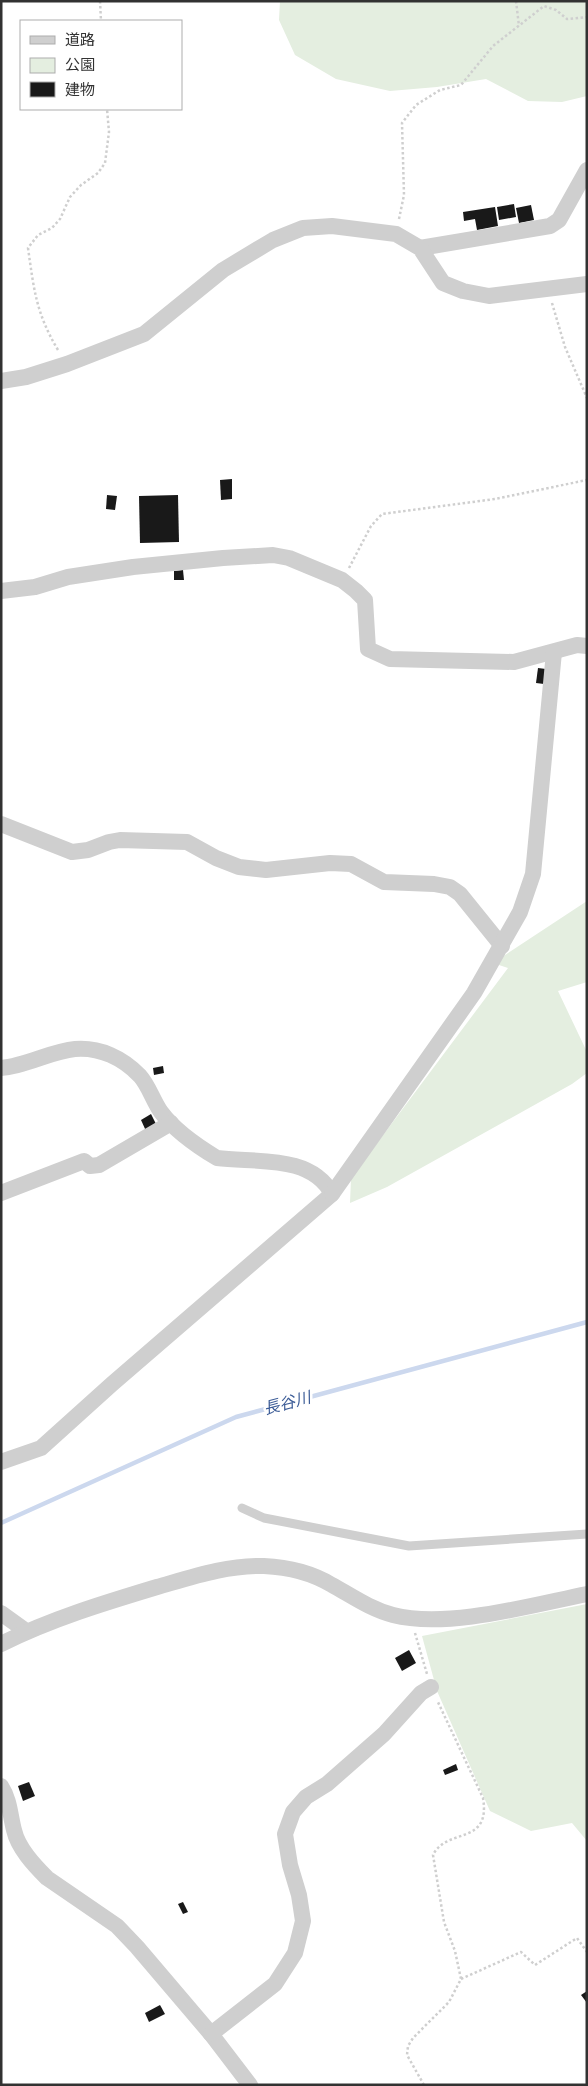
<svg xmlns="http://www.w3.org/2000/svg" width="588" height="2086" font-family="Montserrat,'Noto Sans JP',sans-serif">
<rect width="100%" height="100%" fill="#fff"/>
<g fill="#e4eee0">
<polygon points="280,1 587,1 587,96 562,102 528,101 486,79 437,87 390,91 336,79 295,55 279,20"/>
<polygon points="587,901 587,982 558,991 587,1052 587,1073 572,1084 387,1187 350,1203 351,1178 508,968 493,963"/>
<polygon points="587,1604 587,1841 572,1823 531,1831 490,1811 437,1691 422,1636"/>
</g>
<g fill="none" stroke-linecap="round" stroke-linejoin="round">
<polyline stroke="#ccd8ee" stroke-width="4.5" points="1,1523 236,1417 587,1322"/>
</g>
<g fill="#191919">
<polygon points="514,204 516,217 499,220 497,207"/>
<polygon points="531,205 534,220 519,223 516,208"/>
<polygon points="495,207 498,226 477,230 475,219 464,221 463,212"/>
<polygon points="232,479 232,499 221,500 220,480"/>
<polygon points="107,495 117,496 115,510 106,509"/>
<polygon points="178,495 179,542 140,543 139,496"/>
<polygon points="183,570 184,580 174,580 174,571"/>
<polygon points="538,668 546,669 544,684 536,683"/>
<polygon points="163,1066 164,1073 154,1075 153,1068"/>
<polygon points="151,1114 157,1126 146,1131 141,1120"/>
<polygon points="409,1650 416,1663 402,1671 395,1658"/>
<polygon points="456,1764 458,1770 445,1775 443,1770"/>
<polygon points="29,1782 35,1796 23,1801 18,1786"/>
<polygon points="183,1902 188,1912 183,1914 178,1904"/>
<polygon points="587,1991 587,2003 581,1995"/>
<polygon points="160,2005 165,2014 149,2022 145,2013"/>
</g>
<g fill="none" stroke-linecap="round" stroke-linejoin="round">
<g stroke="#cfcfcf" stroke-width="2.5" stroke-dasharray="2.5 2.5" stroke-linecap="butt">
<polyline points="100,1 101,21"/>
<polyline points="516,1 519,26"/>
<polyline points="399,219 404,195 402,123 416,105 440,90 461,85 493,46 544,6 556,10 567,19 587,17"/>
<polyline points="552,303 565,347 587,398"/>
<path d="M58 350C36 313 34 290 28 248L38 235 52 228 60 219 70 197 81 185 98 173 105 163 109 132 107 109"/>
<polyline points="349,568 371,526 382,514 495,499 587,480"/>
<polyline points="415,1633 427,1674"/>
<polyline points="461,1979 521,1952 535,1965 577,1938 587,1952"/>
<path d="M424 2085 407 2055 408 2046 413 2038 449 2002 461 1979 455 1951 444 1922 433 1855C447 1827 491 1846 483 1798L437 1700"/>
</g>
<polyline stroke="#cfcfcf" stroke-width="9" points="242,1508 264,1518 409,1546 587,1534"/>
<g stroke="#cfcfcf" stroke-width="16">
<polyline points="420,248 550,226 559,220 587,170"/>
<polyline points="1,381 26,377 67,364 144,334 223,270 273,240 303,228 332,226 396,234 420,248 443,283 463,291 489,296 587,284"/>
<polyline points="1,591 35,587 68,577 133,567 223,558 273,555 289,558 342,580 356,591 365,600 368,649 390,659 514,662 577,645 587,646"/>
<polyline points="1,824 72,852 88,850 109,842 120,840 187,842 216,858 239,867 266,870 330,863 351,864 384,882 434,884 450,887 460,894 502,946"/>
<path d="M1 1068C27 1066 51 1051 75 1049 100 1047 123 1058 140 1076 149 1086 153 1101 161 1112 175 1131 197 1146 217 1158 255 1163 311 1154 332 1194L112 1384 41 1448 1 1462"/>
<polyline points="1,1193 84,1161 90,1166 99,1165 171,1123"/>
<polyline points="332,1194 474,993 520,912 533,874 554,652"/>
<polyline points="1,1613 26,1631"/>
<path d="M1 1644C51 1619 104 1603 157 1587 192 1577 227 1565 264 1566 287 1567 312 1573 332 1585 352 1596 370 1609 393 1615 447 1629 532 1605 587 1594"/>
<path d="M1 1786C10 1800 10 1815 14 1830 18 1848 34 1865 47 1878L117 1926 137 1947 211 2034 250 2085"/>
<polyline points="211,2034 275,1984 295,1953 303,1921 299,1895 290,1865 285,1834 293,1812 306,1797 327,1784 384,1734 421,1693 431,1687"/>
</g>
</g>
<g text-anchor="middle" dominant-baseline="central" stroke-width="5" stroke-linejoin="round" paint-order="stroke">
<g font-size="16" font-style="italic" fill="#3c5c97" stroke="#fff">
<text transform="translate(287 1403) rotate(-15)">長谷川</text>
</g>
</g>
<rect width="588" height="2086" fill="none" stroke="#323232" stroke-width="5"/>
<rect x="20" y="20" width="162" height="90" fill="#ffffff" stroke="#adadad"/>
<rect x="30" y="36" width="25" height="8" fill="#cfcfcf" stroke="#adadad"/>
<text x="65" y="45" font-size="15" fill="#323232">道路</text>
<rect x="30" y="58" width="25" height="15" fill="#e4eee0" stroke="#adadad"/>
<text x="65" y="70" font-size="15" fill="#323232">公園</text>
<rect x="30" y="82" width="25" height="15" fill="#191919" stroke="#adadad"/>
<text x="65" y="95" font-size="15" fill="#323232">建物</text>
</svg>
